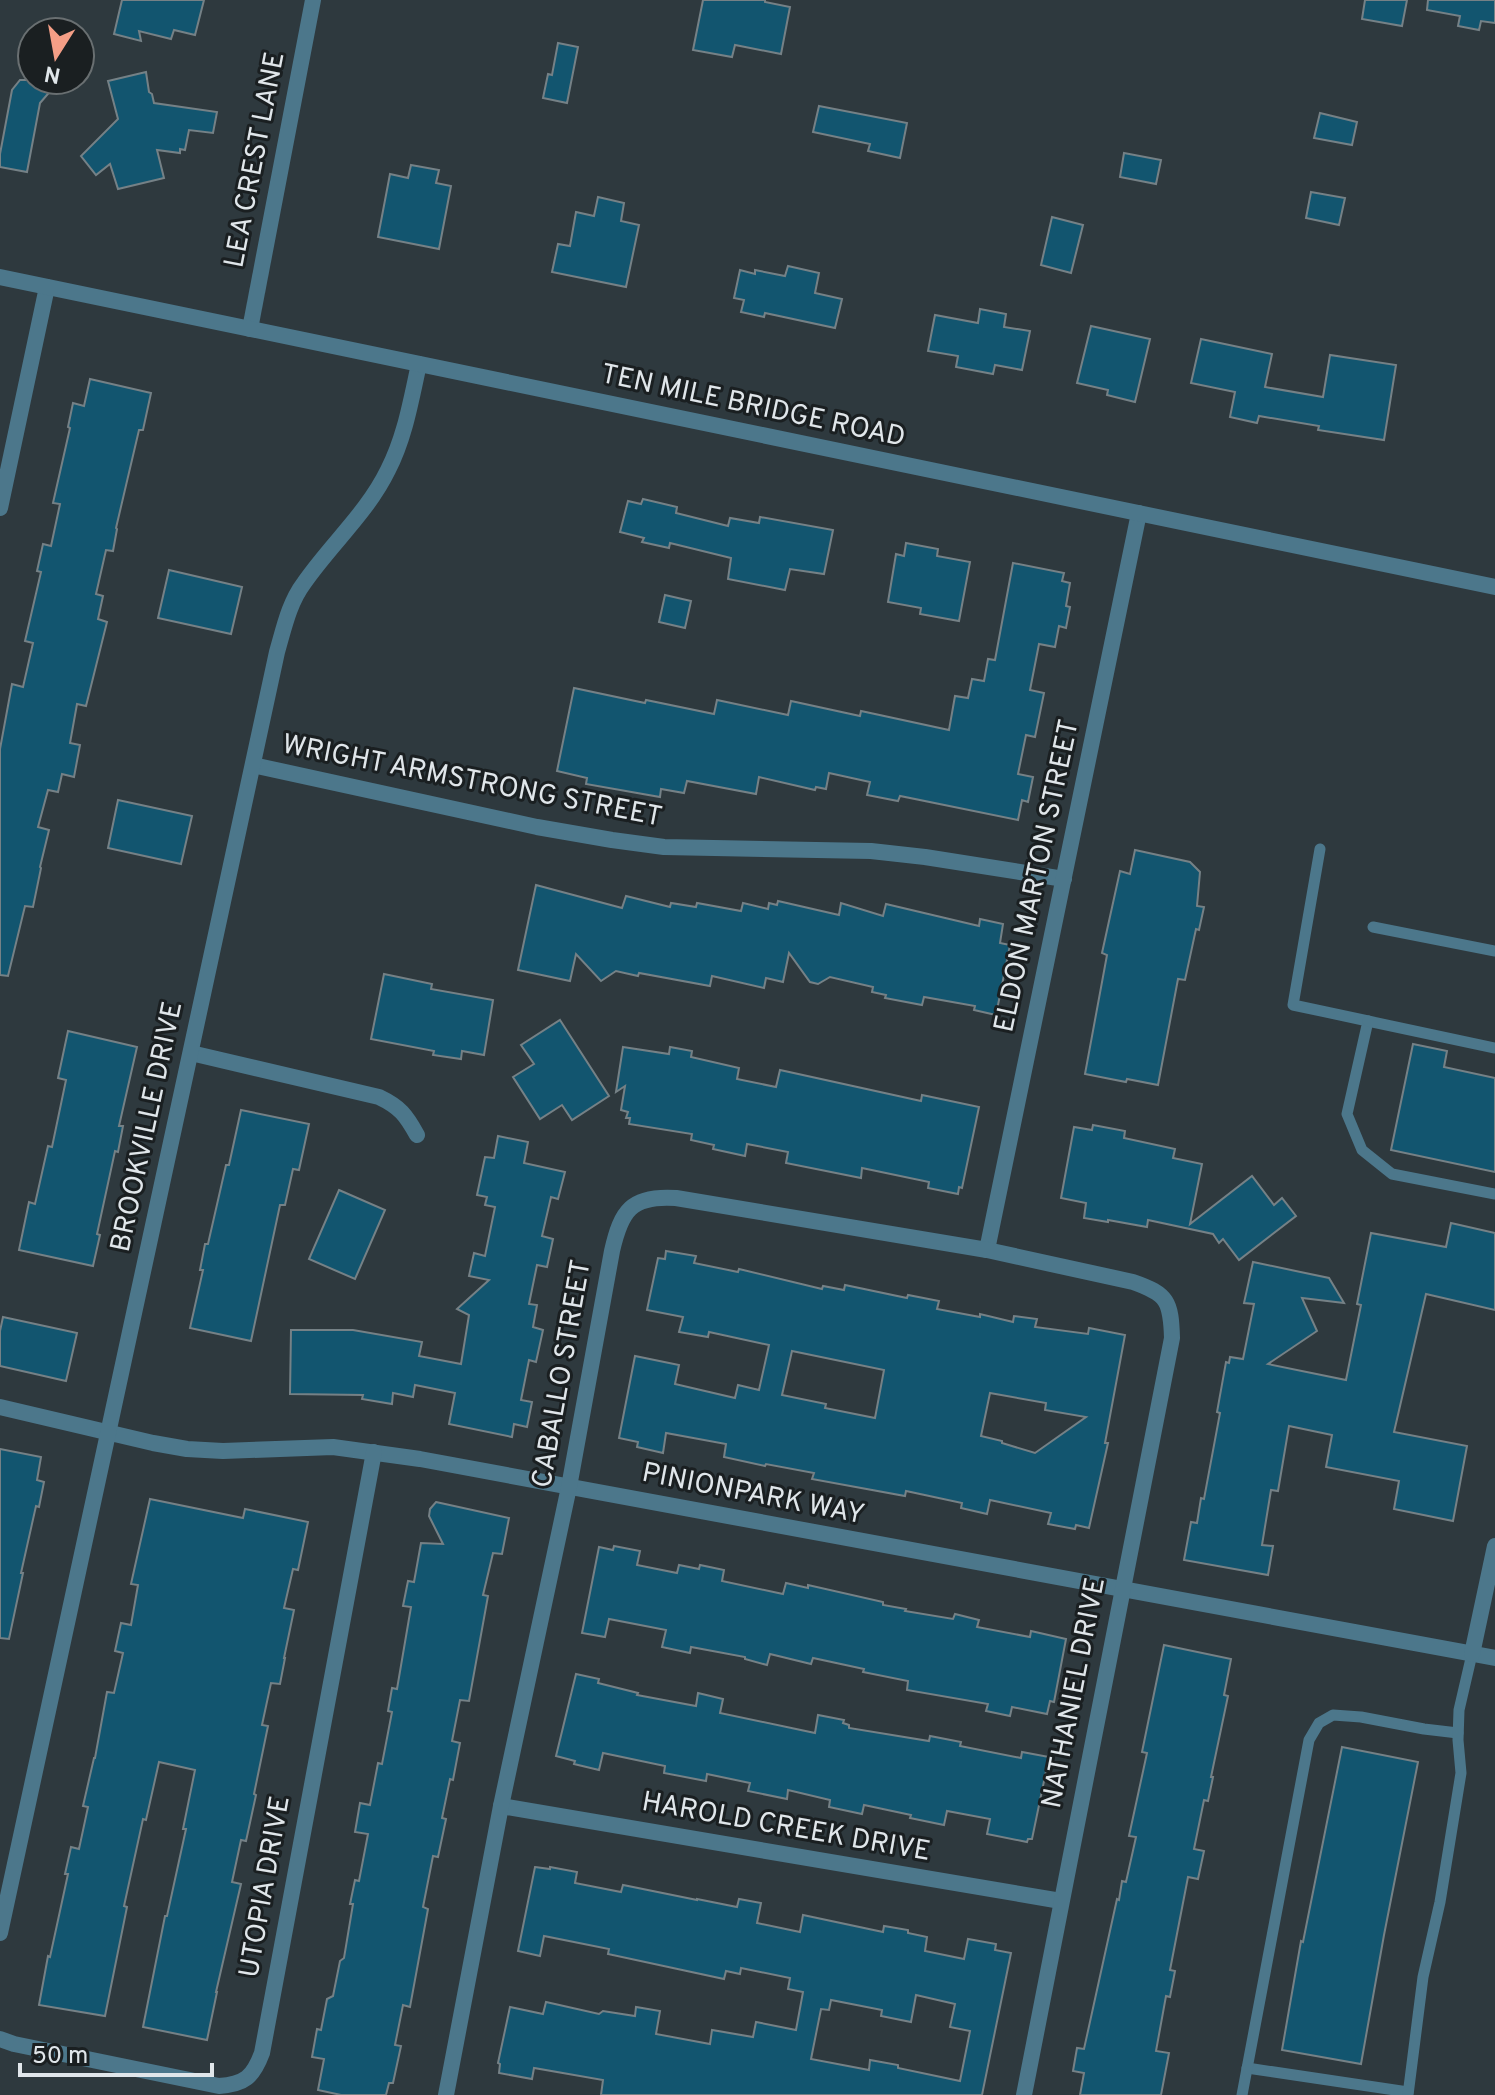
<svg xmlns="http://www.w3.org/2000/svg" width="1495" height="2095" font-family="Overpass,sans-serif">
<rect width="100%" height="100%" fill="#2e393e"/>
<g fill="#12556f" stroke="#758186" stroke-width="2" fill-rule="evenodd">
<polygon points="122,0 204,0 195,35 174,30 171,39 139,31 141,41 114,34"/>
<polygon points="703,0 765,0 765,2 790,7 781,54 735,45 732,57 693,50"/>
<polygon points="1365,0 1407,0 1402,26 1362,19"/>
<polygon points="1428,0 1495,0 1495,23 1481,21 1479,30 1458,26 1460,16 1427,10"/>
<polygon points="558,43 578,47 567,103 543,98 548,74 552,75"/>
<polygon points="146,72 149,92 152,94 154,103 217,112 213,133 189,130 185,150 180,149 180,153 157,150 164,178 118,189 110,164 96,175 81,156 118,119 108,81"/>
<polygon points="20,80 60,80 40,103 27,172 0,167 0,154 12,90"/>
<polygon points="819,106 907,123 900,158 868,151 870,144 813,132"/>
<polygon points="1320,113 1357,122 1352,145 1314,138"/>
<polygon points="1124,153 1161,160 1156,184 1120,177"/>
<polygon points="411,165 439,170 436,183 451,186 439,249 378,237 390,174 408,178"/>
<polygon points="1311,192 1345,198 1339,225 1306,218"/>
<polygon points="598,197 624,203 621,221 639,225 626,287 552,272 558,244 570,246 576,212 594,216"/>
<polygon points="1052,217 1083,225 1071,273 1041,265"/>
<polygon points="788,266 819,273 815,293 842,299 835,328 765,313 764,317 741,312 744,300 734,298 740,270 755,274 755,270 785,276"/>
<polygon points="980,309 1006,314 1004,327 1030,331 1022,370 995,365 993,374 956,367 958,356 928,351 935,315 978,323"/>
<polygon points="1091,326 1150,339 1135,402 1107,395 1108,390 1077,383"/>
<polygon points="1201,339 1272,354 1265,387 1323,397 1330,355 1396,365 1384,440 1318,430 1319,426 1259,416 1257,423 1230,417 1235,392 1191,383"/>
<polygon points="90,379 151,393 143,430 139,430 116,528 117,529 113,551 106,550 96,594 103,596 98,619 107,622 86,706 77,704 70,743 80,745 74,777 62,774 58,792 48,790 38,827 49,830 40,867 41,868 33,907 25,906 8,976 0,975 0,749 12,684 23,687 33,643 25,641 41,572 37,571 43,544 51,546 60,504 53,503 70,428 68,427 73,403 84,406"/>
<polygon points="643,499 677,507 676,513 728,526 730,518 759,523 760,517 833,530 824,574 790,569 785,590 728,579 731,558 670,543 669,548 642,542 644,538 620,532 628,501 641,504"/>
<polygon points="906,543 938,549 937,556 970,562 959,621 920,614 921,608 888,602 896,554 904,556"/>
<polygon points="1013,563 1064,573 1062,581 1070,583 1066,606 1070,607 1066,628 1059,626 1055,647 1039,644 1030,690 1044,693 1035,737 1026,735 1018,774 1033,777 1028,802 1022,800 1018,820 900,796 898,801 867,795 870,782 829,773 826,789 816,787 815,790 759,777 756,794 687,781 684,793 661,789 660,797 586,784 587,778 557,771 574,688 645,703 646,700 714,714 717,700 788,715 791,701 860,716 861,711 949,730 955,696 968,698 972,679 984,681 988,659 995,660"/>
<polygon points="169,570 242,587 231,634 158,618"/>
<polygon points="665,595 691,601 685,628 659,622"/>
<polygon points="118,800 192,816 181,864 108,848"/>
<polygon points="1135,850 1190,862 1200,872 1197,906 1204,907 1199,930 1196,929 1185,980 1178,979 1158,1085 1127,1079 1126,1082 1085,1074 1107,955 1102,953 1120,871 1130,874"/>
<polygon points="536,885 622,908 626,896 670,907 671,903 696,907 697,903 741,911 743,903 768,909 769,903 777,905 778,901 839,915 841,903 883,916 886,904 979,926 980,919 1003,924 1000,943 1010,945 996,1015 974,1010 975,1006 924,997 922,1005 885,998 886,995 872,992 873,987 830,977 818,984 810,982 789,953 783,982 766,978 764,988 712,976 710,986 639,973 638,976 616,971 601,981 576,954 570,981 518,970"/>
<polygon points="384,974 432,984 431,989 493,1000 484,1055 462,1051 461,1059 433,1055 434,1051 371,1039"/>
<polygon points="560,1020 609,1096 572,1120 562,1105 540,1119 513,1077 534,1064 521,1045"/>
<polygon points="68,1031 137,1047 119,1126 123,1126 118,1152 115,1151 97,1234 100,1235 93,1266 19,1250 29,1202 35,1204 48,1146 52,1147 66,1080 58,1078"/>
<polygon points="1413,1044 1447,1051 1444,1067 1495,1078 1495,1172 1391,1150"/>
<polygon points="623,1047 669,1054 670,1047 692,1051 691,1057 739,1068 737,1079 776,1087 780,1070 921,1101 922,1095 979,1107 962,1188 959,1187 958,1194 928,1188 929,1182 862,1168 861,1178 786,1163 788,1152 747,1144 745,1156 713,1149 714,1145 691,1140 692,1134 629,1124 630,1118 626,1118 628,1112 621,1110 625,1086 616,1092"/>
<polygon points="241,1110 309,1124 299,1170 293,1169 285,1205 280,1205 251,1341 190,1328 203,1270 200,1270 205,1244 208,1244 226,1165 229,1165"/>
<polygon points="1093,1125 1125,1131 1124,1138 1175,1149 1173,1158 1202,1164 1190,1224 1252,1176 1274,1205 1282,1198 1296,1216 1239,1260 1223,1239 1219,1243 1213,1234 1148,1220 1147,1227 1108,1220 1108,1222 1084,1218 1086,1203 1061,1198 1074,1127 1092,1130"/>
<polygon points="498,1136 528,1142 524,1163 565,1172 558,1199 551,1197 542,1236 553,1239 547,1267 537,1265 529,1304 537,1305 533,1327 543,1330 536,1362 529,1360 521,1400 532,1402 527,1427 514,1424 512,1437 449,1424 455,1393 415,1385 413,1397 393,1393 392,1404 362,1399 363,1395 290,1394 291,1330 353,1330 422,1342 419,1356 461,1364 469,1315 457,1309 489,1280 469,1276 474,1253 485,1256 495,1207 485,1205 487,1197 477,1195 485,1157 494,1158"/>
<polygon points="339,1190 385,1210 355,1279 309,1259"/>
<polygon points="1451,1223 1495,1233 1495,1310 1426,1294 1394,1432 1467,1446 1453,1521 1394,1509 1399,1481 1326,1467 1332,1435 1289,1426 1278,1491 1271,1490 1262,1545 1273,1546 1268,1575 1184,1560 1191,1522 1197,1523 1201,1498 1204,1499 1220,1413 1217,1412 1226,1362 1229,1363 1230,1357 1243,1359 1254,1304 1244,1303 1253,1262 1329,1278 1344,1303 1302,1298 1317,1331 1268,1364 1346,1380 1361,1305 1357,1304 1371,1233 1446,1247"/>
<path d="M666 1251 696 1256 694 1263 738 1272 739 1269 822 1289 823 1286 844 1290 845 1285 907 1298 908 1295 939 1301 937 1309 980 1317V1314L1013 1322 1014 1316 1037 1319 1035 1327 1088 1334 1089 1328 1125 1335 1105 1443H1108L1089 1528 1076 1525 1075 1529 1048 1524 1051 1513 990 1500 987 1514 961 1508 962 1503 906 1491 905 1496 812 1479 814 1473 766 1464 765 1466 724 1457 726 1444 666 1433 663 1453 637 1447 638 1442 619 1438 635 1356 679 1365 675 1384 735 1398 738 1385 759 1390 769 1345 709 1332 708 1337 679 1332 683 1317 647 1310 658 1258 665 1259ZM792 1351 884 1370 875 1418 825 1408 826 1404 782 1395ZM990 1393 1046 1403 1045 1410 1086 1417 1035 1453 1002 1443V1441L981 1436Z"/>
<polygon points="3,1317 77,1333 66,1381 0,1366 0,1331"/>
<polygon points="0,1449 41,1457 37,1480 44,1482 39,1507 36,1506 21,1573 23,1573 9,1639 0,1638"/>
<polygon points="150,1499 243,1518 245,1509 308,1522 298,1570 293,1569 284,1608 294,1610 284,1658 285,1658 280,1684 271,1683 262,1725 268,1726 254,1794 256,1795 246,1841 241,1840 232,1882 241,1884 216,1992 217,1992 207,2040 143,2027 165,1916 167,1916 186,1829 183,1829 195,1770 159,1762 146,1820 143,1819 124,1906 127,1907 105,2016 39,2005 48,1956 50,1957 68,1874 65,1874 71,1847 79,1849 88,1807 83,1806 94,1758 95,1758 107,1692 114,1693 123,1653 115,1651 121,1623 131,1625 138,1585 131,1584"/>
<polygon points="436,1502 509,1518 502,1554 493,1553 483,1595 488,1596 469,1701 460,1700 452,1741 460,1743 453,1780 450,1779 442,1818 446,1819 438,1857 433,1856 423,1907 428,1909 410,2007 403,2005 395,2045 401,2046 393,2083 389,2083 386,2095 341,2095 318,2090 324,2059 312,2057 317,2029 321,2030 327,1999 333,1996 340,1961 344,1958 353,1904 350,1904 355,1880 359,1881 368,1834 355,1832 360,1803 370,1805 378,1763 382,1764 392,1712 388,1711 392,1688 397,1689 411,1607 403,1606 408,1581 414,1582 421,1543 443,1544 429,1516 430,1509"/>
<polygon points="614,1546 640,1551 637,1565 677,1573 679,1565 699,1569 700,1565 724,1570 722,1581 783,1594 786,1583 808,1588 808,1585 883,1602 883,1605 906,1609 905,1611 953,1619 955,1614 979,1620 977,1627 1030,1637 1031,1631 1066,1639 1054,1702 1050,1701 1047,1714 1012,1707 1010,1716 986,1711 988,1704 907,1690 908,1681 863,1672 864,1669 813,1658 811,1664 770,1654 767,1665 745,1659 745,1657 691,1647 690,1653 662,1647 666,1630 609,1619 605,1637 582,1633 599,1547 613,1550"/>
<polygon points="1164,1645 1231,1659 1224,1695 1228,1696 1211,1777 1213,1777 1208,1801 1204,1800 1194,1849 1204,1851 1198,1879 1188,1877 1170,1970 1175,1971 1170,1997 1166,1996 1156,2051 1169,2053 1161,2095 1080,2095 1084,2073 1073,2071 1077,2048 1084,2049 1117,1899 1119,1900 1122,1881 1126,1882 1136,1837 1129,1836 1147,1753 1142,1752"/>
<polygon points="576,1674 599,1679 598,1683 638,1693 637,1695 696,1706 698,1693 723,1699 720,1713 815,1733 818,1715 844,1720 843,1723 849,1725 849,1728 929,1741 930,1736 961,1742 960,1746 1021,1758 1022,1752 1049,1757 1032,1839 1028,1839 1027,1842 987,1834 990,1819 947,1811 944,1825 910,1818 911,1815 864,1805 862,1814 829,1807 830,1800 788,1790 787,1799 748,1791 750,1783 707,1774 706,1781 664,1773 665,1766 603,1753 599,1770 574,1764 575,1761 556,1756"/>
<polygon points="1342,1747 1418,1762 1384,1935 1361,2064 1282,2050 1301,1941 1303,1942"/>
<path d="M535 1867 550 1869V1867L577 1872 575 1883 621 1892 623 1885 697 1900V1899L737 1907 739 1899 761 1903 757 1923 800 1932 803 1915 883 1932 884 1926 908 1930V1933L927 1937 925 1951 964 1959 968 1939 996 1944 995 1950 1011 1953 982 2095H601L603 2080 534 2068 532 2079 499 2073 500 2064 498 2063 510 2007 543 2014 546 2002 599 2014 603 2011 635 2016 636 2007 660 2011 656 2034 710 2044 712 2030 753 2037 756 2022 796 2030 803 1992 788 1989 790 1978 741 1968 740 1974 726 1971 724 1979 608 1954 609 1949 544 1936 540 1956 518 1951ZM916 1995 955 2004 950 2027 970 2031 960 2081 898 2068V2065L870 2060 869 2070 811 2059 821 2009 829 2010 831 2000 882 2010 881 2016 911 2022Z"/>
</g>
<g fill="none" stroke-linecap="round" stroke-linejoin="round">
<g stroke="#4c778b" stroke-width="11">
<polyline points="1320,849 1293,1005 1368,1021 1347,1114 1362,1150 1392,1174 1495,1194"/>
<polyline points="1373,927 1495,951"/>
<polyline points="1368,1021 1495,1048"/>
<polyline points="1247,2068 1408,2092"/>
<polyline points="1242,2095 1309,1740 1319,1723 1333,1715 1361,1717 1424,1729 1458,1733"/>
<polyline points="1408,2095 1423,1977 1440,1902 1461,1773 1458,1740 1459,1710 1472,1654"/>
</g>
<g stroke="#4c778b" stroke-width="16">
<polyline points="250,329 313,0"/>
<polyline points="0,508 47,287"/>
<polyline points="253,765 537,827 612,840 664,847 871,851 925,857 1064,879"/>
<path d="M191 1053 379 1097C400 1107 406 1115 417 1135"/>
<polyline points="987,1250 1139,513"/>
<polyline points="0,1407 153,1443 187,1449 223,1451 333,1447 420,1459 1495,1658"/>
<polyline points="1472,1654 1495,1546"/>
<polyline points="501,1806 1061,1901"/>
<path d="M0 1933 277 652C284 628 289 603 304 583 331 544 367 513 388 470 405 437 411 400 419 364"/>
<path d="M0 2039 14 2044 219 2086C245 2084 253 2077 262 2053L374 1452"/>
<path d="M446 2095 501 1806 569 1487 612 1251C621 1211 631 1195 676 1198L987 1250 1133 1282C1168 1294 1171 1302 1172 1338L1024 2095"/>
</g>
<polyline stroke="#4c778b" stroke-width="16" points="0,277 1495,587"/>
</g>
<g text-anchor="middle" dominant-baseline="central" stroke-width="6" stroke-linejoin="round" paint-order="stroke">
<g font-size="28" fill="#e0e6ea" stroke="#1a1f21">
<text transform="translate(256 160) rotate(-79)">LEA CREST LANE</text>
<text transform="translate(753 407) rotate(12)">TEN MILE BRIDGE ROAD</text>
<text transform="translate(472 782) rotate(11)">WRIGHT ARMSTRONG STREET</text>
<text transform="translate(1038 876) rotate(-78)">ELDON MARTON STREET</text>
<text transform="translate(148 1127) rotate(-78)">BROOKVILLE DRIVE</text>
<text transform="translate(563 1374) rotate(-80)">CABALLO STREET</text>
<text transform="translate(753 1495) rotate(11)">PINIONPARK WAY</text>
<text transform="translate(1075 1693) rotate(-79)">NATHANIEL DRIVE</text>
<text transform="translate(786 1828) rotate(10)">HAROLD CREEK DRIVE</text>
<text transform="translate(266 1887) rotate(-80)">UTOPIA DRIVE</text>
</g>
</g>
<g transform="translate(56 56) rotate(191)"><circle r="38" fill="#1a1f21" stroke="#696f71" stroke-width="2"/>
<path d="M0-6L14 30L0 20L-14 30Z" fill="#f49e86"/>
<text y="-12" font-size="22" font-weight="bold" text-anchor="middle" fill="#e0e6ea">N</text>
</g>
<path d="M20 2063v12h192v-12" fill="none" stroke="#e0e6ea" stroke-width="4"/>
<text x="32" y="2063" font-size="24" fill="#e0e6ea" stroke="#1a1f21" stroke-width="6" paint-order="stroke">50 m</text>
</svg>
